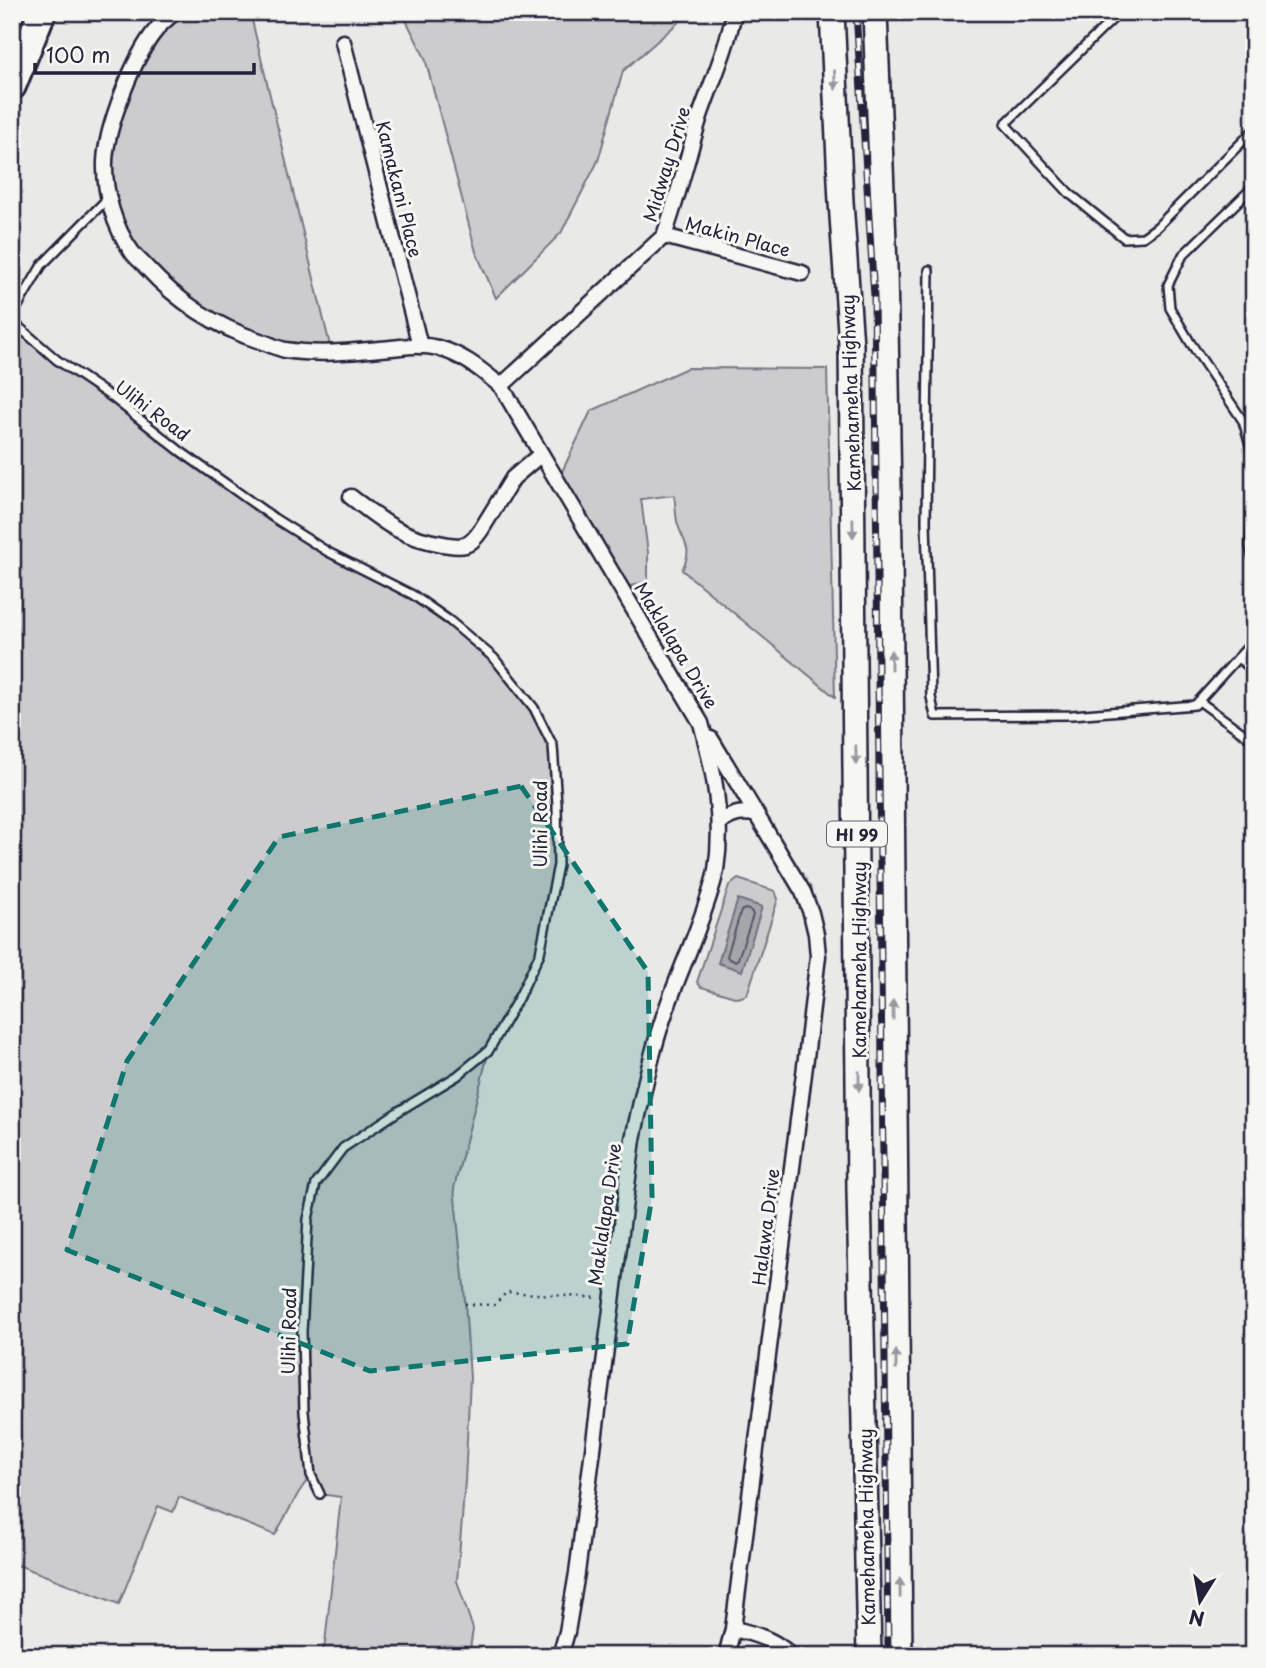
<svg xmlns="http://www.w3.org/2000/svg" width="1266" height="1668" font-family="'Playpen Sans',sans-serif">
<rect width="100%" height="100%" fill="#e9e9e7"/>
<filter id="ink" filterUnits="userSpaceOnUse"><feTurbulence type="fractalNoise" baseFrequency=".0143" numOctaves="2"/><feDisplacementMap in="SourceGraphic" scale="14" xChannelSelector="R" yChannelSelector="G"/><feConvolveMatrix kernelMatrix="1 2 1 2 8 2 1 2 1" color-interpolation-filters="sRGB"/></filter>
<g filter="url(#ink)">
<g fill="#ccccce" stroke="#777784" stroke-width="2">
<polygon points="175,12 250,12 332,354 308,353 216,322 132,252 105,176 131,73"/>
<polygon points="402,12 734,12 733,17 688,14 623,71 598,161 561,233 496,298 476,252 425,58"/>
<polygon points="12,321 180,451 328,552 413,595 494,658 534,708 553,746 558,865 540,953 489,1050 454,1188 464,1286 470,1378 465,1481 457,1581 473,1629 469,1656 321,1656 325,1643 341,1497 320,1494 311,1475 299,1492 275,1535 179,1497 173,1512 158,1506 119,1604 18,1565 12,1579"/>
<path d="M687 368 827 369 835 697 682 570C693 548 685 546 678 525 675 516 676 505 674 495L641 499 648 553V581L621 589 557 482 591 411Z"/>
<polygon points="738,879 775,891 778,899 747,995 738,998 701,987 697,982 729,886"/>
</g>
<polygon fill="#a5a5ac" stroke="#71717f" stroke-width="2" points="738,899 762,907 742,971 718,963"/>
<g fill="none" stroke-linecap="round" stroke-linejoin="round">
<polygon stroke="#565668" stroke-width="2" points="745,909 751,911 753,915 738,959 735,961 729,959 727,956 741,911"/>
<defs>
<g id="lane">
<polyline points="1120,12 1005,124 1069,193 1124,238 1143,237 1157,227 1254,130"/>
<polyline points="1254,186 1183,255 1168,285 1170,308 1190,342 1243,421 1254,458"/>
<polyline points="929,270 926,521 931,697 935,716 1072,715 1195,705 1254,640"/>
<polyline points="12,316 42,265 108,198"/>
<polyline points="12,321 57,360 113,398 180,451 274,518 328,552 413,595 450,621 494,658 534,708 553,746 557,804 558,865 540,953 520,995 489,1050 457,1076 399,1111 343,1148 316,1184 308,1219 302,1332 304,1412 311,1475 320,1494"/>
<polyline points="1254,482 1250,546 1254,562"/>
<polyline points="1238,658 1254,671"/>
<polyline points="1199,701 1254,741"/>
</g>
<g id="street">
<path d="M175 12C169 17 161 23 156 30 134 56 106 128 105 162 104 192 114 227 132 252 136 258 142 262 146 267 179 303 215 326 260 341 269 344 277 348 285 350 317 355 349 352 380 349 399 348 419 343 438 348 464 355 481 370 501 386L701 723C714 771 724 819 716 870 712 891 704 910 697 930 685 962 671 993 661 1025 649 1062 641 1101 633 1139L577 1573 567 1632 560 1656"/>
<polyline points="343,42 420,346"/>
<polyline points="664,236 802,273"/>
<path d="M501 386 664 236C678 196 688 156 700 116 712 81 727 49 734 12"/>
<path d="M351 497C384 522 400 537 443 544 450 545 459 547 465 545 472 543 477 536 481 530L513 478 541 454"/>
<polyline points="711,739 803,892 811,913 816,934 818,956 806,1058 733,1629 726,1656"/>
<path d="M719 823C732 814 742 811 757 815"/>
<path d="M733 1629C754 1633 776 1640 791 1656"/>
</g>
<g id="primary">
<polyline points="832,12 841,202 851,345 859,1190 869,1656"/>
<polyline points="875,12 885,267 890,551 900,1656"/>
</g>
<polyline id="highway" points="12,86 42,12"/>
</defs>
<use href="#lane" stroke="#22223b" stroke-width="12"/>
<use href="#street" stroke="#22223b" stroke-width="19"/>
<use href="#primary" stroke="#22223b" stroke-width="28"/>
<use href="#highway" stroke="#22223b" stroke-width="32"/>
<polyline stroke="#22223b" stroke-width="2.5" stroke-dasharray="2 5" stroke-linecap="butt" points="465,1304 494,1305 507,1292 599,1298"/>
<use href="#lane" stroke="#f6f6f2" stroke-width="7"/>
<use href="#street" stroke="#f6f6f2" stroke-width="14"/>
<use href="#primary" stroke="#f6f6f2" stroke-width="23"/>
<use href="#highway" stroke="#f6f6f2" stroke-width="26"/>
<defs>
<polyline id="rail" points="856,12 874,297 875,378 888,1656"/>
</defs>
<use href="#rail" stroke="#22223b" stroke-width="7"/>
<use href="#rail" stroke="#f6f6f2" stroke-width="4.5" stroke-dasharray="13" stroke-linecap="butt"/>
</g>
<defs><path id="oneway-solid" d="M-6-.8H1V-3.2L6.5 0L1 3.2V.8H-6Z" transform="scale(1.75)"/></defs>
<g fill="#9797a0">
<use href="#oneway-solid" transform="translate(835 80) rotate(87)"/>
<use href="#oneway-solid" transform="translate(853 528) rotate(89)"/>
<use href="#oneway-solid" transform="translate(891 660) rotate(-90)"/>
<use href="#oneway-solid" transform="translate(856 755) rotate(89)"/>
<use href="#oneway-solid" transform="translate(893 1010) rotate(-90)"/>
<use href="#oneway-solid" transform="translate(859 1081) rotate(90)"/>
<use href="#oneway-solid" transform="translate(896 1360) rotate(-90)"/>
<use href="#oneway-solid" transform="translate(900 1588) rotate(-91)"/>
</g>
</g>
<path fill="#0f766e" fill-opacity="0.2" stroke="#0f766e" stroke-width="5" stroke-dasharray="14 9" stroke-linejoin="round" d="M521 786 648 972 652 1197 627 1344 370 1371 67 1250 127 1061 279 837Z"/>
<g text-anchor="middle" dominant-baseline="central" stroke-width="6" stroke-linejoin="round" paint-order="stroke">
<rect fill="#f6f6f2" stroke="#626272" stroke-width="2" x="827" y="821.5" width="60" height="25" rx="5"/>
<g font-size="16" font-weight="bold" fill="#22223b">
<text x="857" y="834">HI 99</text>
</g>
<g font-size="18" fill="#22223b" stroke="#f6f6f2">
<text transform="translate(666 164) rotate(-73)">Midway Drive</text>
<text transform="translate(400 189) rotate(76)">Kamakani Place</text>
<text transform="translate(738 236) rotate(15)">Makin Place</text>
<text transform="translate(850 393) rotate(-92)">Kamehameha Highway</text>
<text transform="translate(153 410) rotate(37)">Ulihi Road</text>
<text transform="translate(677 645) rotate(59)">Maklalapa Drive</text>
<text transform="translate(539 824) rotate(-90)">Ulihi Road</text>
<text transform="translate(858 960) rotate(-90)">Kamehameha Highway</text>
<text transform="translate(604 1214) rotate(-82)">Maklalapa Drive</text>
<text transform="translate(765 1227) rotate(-83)">Halawa Drive</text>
<text transform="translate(288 1331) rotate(-89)">Ulihi Road</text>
<text transform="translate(866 1527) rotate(-91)">Kamehameha Highway</text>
</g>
</g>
<rect width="1266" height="1668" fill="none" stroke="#f6f6f2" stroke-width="42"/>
<rect x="21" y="21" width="1224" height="1626" fill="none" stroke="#22223b" stroke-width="2.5" filter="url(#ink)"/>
<g transform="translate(1200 1601) rotate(191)" stroke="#f6f6f2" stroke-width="5" paint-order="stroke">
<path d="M0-5L12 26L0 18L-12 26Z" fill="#22223b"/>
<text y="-10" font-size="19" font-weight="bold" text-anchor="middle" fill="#22223b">N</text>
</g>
<path d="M35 63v10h219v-10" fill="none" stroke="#22223b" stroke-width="3.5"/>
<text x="46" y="63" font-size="21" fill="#22223b" stroke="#f6f6f2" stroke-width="5" paint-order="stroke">100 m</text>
</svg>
